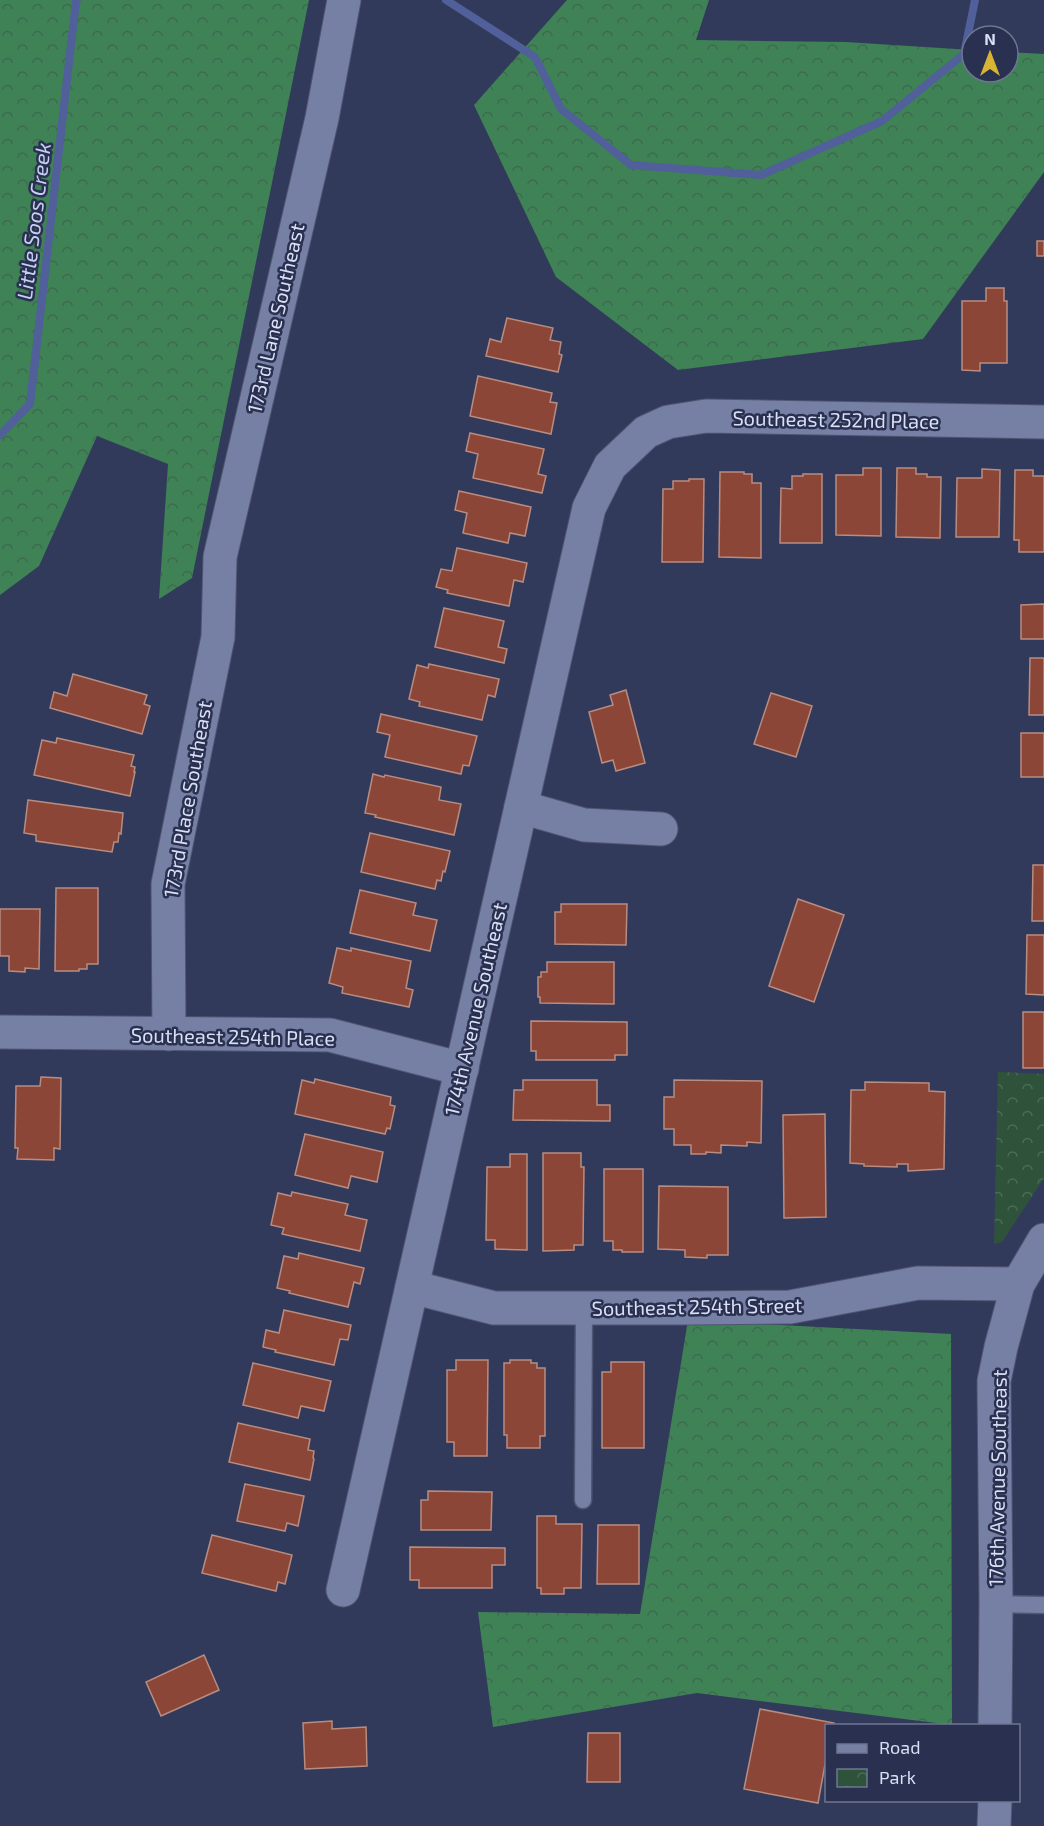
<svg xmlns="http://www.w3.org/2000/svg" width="1044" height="1826" font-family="'Exo 2',sans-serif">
<defs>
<pattern id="forest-crowns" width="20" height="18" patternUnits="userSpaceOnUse" patternTransform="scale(1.5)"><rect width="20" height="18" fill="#3e8255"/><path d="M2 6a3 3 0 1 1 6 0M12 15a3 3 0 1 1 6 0" fill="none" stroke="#3f6950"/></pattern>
<pattern id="park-crowns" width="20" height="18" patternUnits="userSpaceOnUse" patternTransform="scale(1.5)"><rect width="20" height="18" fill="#2e533a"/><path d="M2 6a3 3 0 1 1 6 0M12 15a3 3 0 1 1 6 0" fill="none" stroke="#4c6b57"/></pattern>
</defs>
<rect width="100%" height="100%" fill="#323a5b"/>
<g fill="url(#forest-crowns)">
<polygon points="0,0 309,0 192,578 159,599 168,464 97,436 39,566 0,595"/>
<polygon points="567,0 709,0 696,40 846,42 972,50 972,72 1008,72 1008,52 1044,54 1044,172 923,339 678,370 556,277 474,105"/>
<polygon points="688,1320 951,1334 952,1725 697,1693 493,1727 478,1612 640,1614"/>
</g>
<polygon fill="url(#park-crowns)" points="998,1072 1044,1074 1044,1178 1002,1242 994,1244"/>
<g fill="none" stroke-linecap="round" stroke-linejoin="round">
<g stroke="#515f9b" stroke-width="8">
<polyline points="446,0 535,57 561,109 631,165 761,175 882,121 964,54 975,0"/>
<polyline points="0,435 30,404 76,1 77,0"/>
</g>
</g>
<g fill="#8b4637" stroke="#b98c81" stroke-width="1.5">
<rect x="1037" y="241" width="7" height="15"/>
<polygon points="986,288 1004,288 1004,301 1007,301 1007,363 980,363 980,371 962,370 962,301 986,301"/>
<polygon points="507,318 553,328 550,340 561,342 559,354 562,355 558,372 486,356 490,339 501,342"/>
<polygon points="478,376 552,393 550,402 557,403 551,434 470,416"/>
<polygon points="470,433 544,449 538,474 546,476 542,493 473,478 478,454 466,451"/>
<polygon points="863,468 881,468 881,536 836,535 836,475 863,475"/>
<polygon points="897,468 916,468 916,474 927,474 927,477 941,477 940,538 896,537"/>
<polygon points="982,469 1000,470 999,537 956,537 957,478 982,478"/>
<polygon points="1015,470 1033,470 1033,476 1044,476 1044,552 1019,552 1019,540 1014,540"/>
<polygon points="720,472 744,472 744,474 752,474 752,483 761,483 761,558 719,557"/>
<polygon points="803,474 822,474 822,543 780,543 781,488 792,489 792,476 803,476"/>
<polygon points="689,479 704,479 703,562 662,562 663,489 673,489 673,481 689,481"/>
<polygon points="459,491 531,507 525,536 510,533 508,543 463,533 467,513 455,510"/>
<polygon points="457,548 527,563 523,582 514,580 509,606 447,593 448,590 436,587 441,569 452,571"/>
<polygon points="1044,604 1044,639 1021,639 1021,605"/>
<polygon points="444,608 504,621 498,647 507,649 504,663 435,647"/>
<polygon points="1030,658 1044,658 1044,715 1029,715"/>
<polygon points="429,664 499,679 495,697 488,695 482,720 419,706 420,702 409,699 417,665 428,668"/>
<polygon points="73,674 147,695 144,704 150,706 142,734 50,708 54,692 67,696"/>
<polygon points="626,690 645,763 616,771 613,760 602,763 589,712 613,705 610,695"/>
<polygon points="771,693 812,706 796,757 754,744"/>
<polygon points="381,714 477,736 469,766 463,765 461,774 385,757 390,735 377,732"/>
<rect x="1021" y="733" width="23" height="44"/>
<polygon points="57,738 134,755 131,766 135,767 134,772 135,772 130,796 34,775 42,740 56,743"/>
<polygon points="373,774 384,777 385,775 441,787 439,800 461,804 454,835 375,817 376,815 365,813"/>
<polygon points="28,800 123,813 121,834 119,833 118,842 114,842 112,852 36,841 36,835 24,833"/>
<polygon points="370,833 450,851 445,872 443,871 441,881 437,880 435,889 361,872"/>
<polygon points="1033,865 1044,865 1044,921 1032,921"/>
<polygon points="56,888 98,888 98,964 87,964 87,969 79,969 79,971 55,971"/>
<polygon points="360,890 416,903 413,915 437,920 430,951 350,933"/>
<polygon points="798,899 844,915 814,1002 769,986"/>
<polygon points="561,904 627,904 626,945 555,944 555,912 561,912"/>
<polygon points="0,909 40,909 39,969 25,968 25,972 9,971 9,956 0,956"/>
<polygon points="1027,935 1044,935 1044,995 1026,994"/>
<polygon points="337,948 351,951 351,948 411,961 406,988 413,990 409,1007 342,993 343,987 329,983"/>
<polygon points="547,962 614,962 614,1004 540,1003 540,997 538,997 538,977 541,977 541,972 547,972"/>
<rect x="1023" y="1012" width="21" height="56"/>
<polygon points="531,1021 627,1022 627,1055 615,1055 615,1060 536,1060 536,1051 531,1051"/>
<polygon points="41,1077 61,1078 60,1149 54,1148 54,1160 17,1159 18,1148 15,1148 16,1086 40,1086"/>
<polygon points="315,1079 391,1097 390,1105 395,1106 390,1129 387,1128 385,1134 295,1114 302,1080 314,1083"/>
<polygon points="523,1080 597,1080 597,1105 610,1105 610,1121 513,1120 514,1090 523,1090"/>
<polygon points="674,1080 762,1081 761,1143 747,1142 747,1146 721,1145 721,1153 706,1152 706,1154 691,1154 691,1145 674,1145 674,1129 664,1129 664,1097 674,1097"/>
<polygon points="865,1082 929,1083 929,1091 945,1092 944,1169 908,1171 908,1164 897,1164 897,1167 864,1166 864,1164 850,1163 851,1090 865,1090"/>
<polygon points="825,1114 826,1217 784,1218 783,1115"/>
<polygon points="305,1134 383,1152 377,1182 351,1176 348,1188 295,1175"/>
<polygon points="543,1153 581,1153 581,1167 584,1167 583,1245 574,1245 574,1250 543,1251"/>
<polygon points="510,1154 527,1154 527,1250 495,1249 495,1240 486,1240 487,1167 510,1167"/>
<polygon points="604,1169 643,1169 643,1252 622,1252 622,1250 613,1250 613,1241 604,1241"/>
<polygon points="659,1186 728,1187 728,1255 707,1255 707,1258 685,1257 685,1250 658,1249"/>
<polygon points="292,1192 348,1204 345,1215 367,1220 360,1251 282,1234 284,1228 271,1225 278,1193 291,1196"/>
<polygon points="299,1253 364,1268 360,1284 354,1282 348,1307 289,1293 290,1291 277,1288 284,1256 298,1259"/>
<polygon points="284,1310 351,1325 348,1340 340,1339 334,1365 275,1352 276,1350 263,1347 266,1330 279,1333"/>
<polygon points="456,1360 488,1360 487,1456 454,1456 454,1442 447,1442 447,1370 456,1370"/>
<polygon points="510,1360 531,1360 531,1363 537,1363 537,1368 545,1368 545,1436 540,1436 540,1448 507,1448 507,1435 504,1435 504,1363 510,1363"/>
<polygon points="611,1362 644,1362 644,1448 602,1448 602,1372 611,1372"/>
<polygon points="253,1363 331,1381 324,1411 301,1406 298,1418 243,1405"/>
<polygon points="238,1423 310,1439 308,1450 314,1451 313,1458 314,1459 310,1480 229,1462"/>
<polygon points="245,1484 304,1496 298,1526 287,1523 285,1531 237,1521"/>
<polygon points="428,1491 492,1492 491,1530 421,1530 421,1500 428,1500"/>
<polygon points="537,1516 556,1516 556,1524 582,1524 581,1588 564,1588 564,1594 541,1594 541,1588 537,1588"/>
<polygon points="598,1525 639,1525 639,1584 597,1584"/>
<polygon points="212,1535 292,1555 285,1584 278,1582 276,1591 202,1573"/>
<polygon points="410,1547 505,1548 505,1565 492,1565 492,1588 419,1588 419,1580 410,1580"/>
<polygon points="204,1655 219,1690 161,1716 146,1682"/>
<polygon points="760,1709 834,1723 833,1726 826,1726 826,1759 818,1803 744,1789"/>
<polygon points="332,1721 332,1729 366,1727 367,1766 305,1769 303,1723"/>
<polygon points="588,1733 620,1733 620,1782 587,1782"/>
</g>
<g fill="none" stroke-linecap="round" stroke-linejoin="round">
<defs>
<g id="lane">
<polyline points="583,1500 584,1308"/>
<polyline points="996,1604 1044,1605"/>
</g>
<g id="street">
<polyline points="521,807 584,825 661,829"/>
<polyline points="0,1032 330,1035 462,1069"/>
<polyline points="169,1034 168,884 218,637 220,557 322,118 344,0"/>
<polyline points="412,1287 494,1308 689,1308 790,1307 918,1283 1018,1284"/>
<polyline points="343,1590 589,508 610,466 646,432 668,422 706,416 1044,422"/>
<polyline points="995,1726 996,1604 994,1381 1001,1347 1018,1284 1044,1240"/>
<polyline points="994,1826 995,1800"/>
</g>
</defs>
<use href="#lane" stroke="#4f5672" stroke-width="19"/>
<use href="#street" stroke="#4f5672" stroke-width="35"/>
<use href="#lane" stroke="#7680a5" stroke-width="16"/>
<use href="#street" stroke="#7680a5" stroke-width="33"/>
</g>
<g text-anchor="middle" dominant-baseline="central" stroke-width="5" stroke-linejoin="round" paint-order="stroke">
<g font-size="20" fill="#d9dff4" stroke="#293050">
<text transform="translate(275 318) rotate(-77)">173rd Lane Southeast</text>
<text transform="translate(836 419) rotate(1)">Southeast 252nd Place</text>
<text transform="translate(187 799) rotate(-80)">173rd Place Southeast</text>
<text transform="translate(475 1009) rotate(-77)">174th Avenue Southeast</text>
<text transform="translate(233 1036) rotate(1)">Southeast 254th Place</text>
<text transform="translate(697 1306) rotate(-1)">Southeast 254th Street</text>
<text transform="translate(997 1478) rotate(-89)">176th Avenue Southeast</text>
</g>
<g font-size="21" font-style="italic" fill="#c6d0f4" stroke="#293050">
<text transform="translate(33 221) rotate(-83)">Little Soos Creek</text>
</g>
</g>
<rect x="825" y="1724" width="195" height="78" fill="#293050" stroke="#6f7692" stroke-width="1.5"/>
<rect x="837" y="1744" width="30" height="9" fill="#7680a5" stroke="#6f7692" stroke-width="1.5"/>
<text x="879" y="1754" font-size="18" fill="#d9dff4">Road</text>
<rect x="837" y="1769" width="30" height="18" fill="url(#park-crowns)" stroke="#6f7692" stroke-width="1.5"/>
<text x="879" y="1784" font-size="18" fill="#d9dff4">Park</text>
<g transform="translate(990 54)"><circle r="28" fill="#293050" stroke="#6f7692" stroke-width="1.5"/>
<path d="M0-4.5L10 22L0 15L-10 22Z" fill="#d7b434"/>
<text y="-9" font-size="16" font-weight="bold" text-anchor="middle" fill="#d9dff4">N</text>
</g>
</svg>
